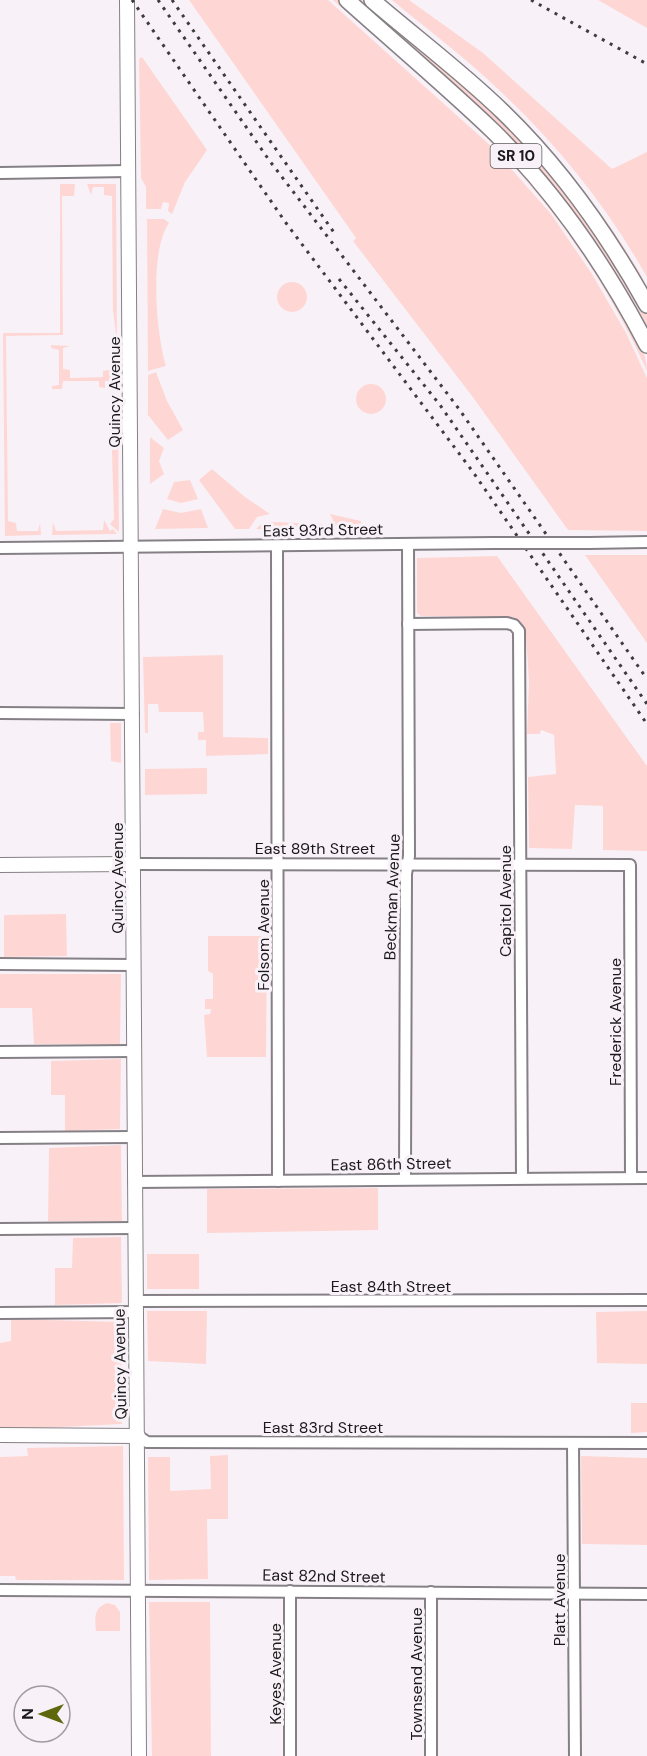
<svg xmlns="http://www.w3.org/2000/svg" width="647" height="1756" font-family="'DM Sans',sans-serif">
<rect width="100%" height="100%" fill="#f8f2f8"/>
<g fill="#fed7d4">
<polygon points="189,0 328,0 491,146 551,214 592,274 626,333 647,378 647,531 568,530 472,396 353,241 356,238"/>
<path d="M333 0H339C398 52 461 102 515 161 554 203 585 252 615 302 627 322 647 346 647 371 606 279 548 197 476 127 431 82 381 42 333 0Z"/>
<polygon points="355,0 362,0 497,113 561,183 633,288 647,315 647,326 635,304 622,290 567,207"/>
<path d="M383 0C476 75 560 147 625 249 632 262 647 279 647 294L600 219Z"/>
<path d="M392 0H409L483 53 612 169 647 152V277C608 208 558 145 500 91 466 58 428 30 392 0Z"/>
<polygon points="598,0 647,0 647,28"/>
<polygon points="142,57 207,150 185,182 172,214 168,211 169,203 163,202 161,209 146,209 146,187 141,178 139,59"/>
<polygon points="60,184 75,184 74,196 62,196 63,335 6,336 8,521 16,523 17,531 38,531 40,523 41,535 5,536 3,333 60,333"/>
<polygon points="87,184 116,184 117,343 113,310 112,196 104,195 104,187 93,187 91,195"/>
<path d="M147 219H164L169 223C149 252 156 332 166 366L148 371Z"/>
<circle cx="292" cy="297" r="15"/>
<polygon points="51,345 70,346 63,348 63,369 70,370 70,378 103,377 103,371 114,369 113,345 117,345 118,387 110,387 110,381 105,381 105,388 99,387 99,381 63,381 62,389 52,389 52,386 59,385 59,350 51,348"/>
<polygon points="156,372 167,401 183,430 168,440 148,415 148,375"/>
<circle cx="371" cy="399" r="15"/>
<polygon points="111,421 118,421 119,532 110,524 114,519"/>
<polygon points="150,437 164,448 159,461 164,474 150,484"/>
<polygon points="212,469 245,497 270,514 257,517 249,529 235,529 199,480"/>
<polygon points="190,480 198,499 181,503 167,499 174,482"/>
<polygon points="163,509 181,513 201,509 208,528 155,529"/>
<polygon points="330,514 361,521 360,531 338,531"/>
<polygon points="104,520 110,531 113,529 117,534 52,535 53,522 56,531 103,530"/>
<polygon points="272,522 323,524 328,531 256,529 260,525"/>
<polygon points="585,555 647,555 647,643"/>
<polygon points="497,556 647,766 647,851 603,850 603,806 575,805 572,849 529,848 528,777 556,774 554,735 541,730 540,734 527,734 529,682 526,635 514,617 421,616 417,613 417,558"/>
<polygon points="223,655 223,737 268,738 268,754 206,756 206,740 198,740 198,732 204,732 203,712 159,712 158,704 148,704 148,733 145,733 143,657"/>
<polygon points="110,723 121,723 121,763 111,761"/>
<polygon points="207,768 207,794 145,795 145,769"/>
<polygon points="66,914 67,956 4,957 4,915"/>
<polygon points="208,936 267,936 266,1057 207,1057 204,1015 210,1014 211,1009 205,1009 205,999 213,999 213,974 208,971"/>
<polygon points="0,974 121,974 120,1044 34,1044 32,1008 0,1008"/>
<polygon points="121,1059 120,1129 65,1131 65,1095 51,1095 51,1061"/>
<polygon points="121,1145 122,1221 48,1221 49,1148"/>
<polygon points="378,1188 378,1230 207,1233 207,1189"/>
<polygon points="121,1237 122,1303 55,1305 55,1268 72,1268 73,1238"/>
<rect x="147" y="1254" width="52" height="35"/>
<polygon points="147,1311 207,1311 206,1364 148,1361"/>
<polygon points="647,1311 647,1364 597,1363 596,1312"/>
<polygon points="11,1319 121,1322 122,1424 0,1430 0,1343 11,1341"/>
<polygon points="631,1403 647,1403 647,1432 631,1433"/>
<polygon points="123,1446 124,1580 16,1580 15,1576 0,1576 0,1457 28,1456 27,1448"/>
<polygon points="228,1455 228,1519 207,1519 208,1579 149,1580 148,1457 170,1457 170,1491 211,1489 210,1456"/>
<polygon points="581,1456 647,1458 647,1545 582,1544"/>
<polygon points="149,1602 210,1602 211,1756 152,1756"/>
<path d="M107 1603 115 1605 120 1612V1631H96C95 1619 93 1608 107 1603Z"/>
</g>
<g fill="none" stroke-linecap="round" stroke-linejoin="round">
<defs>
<g id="street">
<polyline points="0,173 129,171"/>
<polyline points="589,543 647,542"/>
<polyline points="277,546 278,1181"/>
<polyline points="0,548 493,543"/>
<polyline points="408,624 507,623 514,625 519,631 522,1178"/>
<polyline points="0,713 133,714"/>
<polyline points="133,864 630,865 631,1178"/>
<polyline points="0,964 134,965"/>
<polyline points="0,1052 134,1051"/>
<polyline points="0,1138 133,1137"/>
<polyline points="405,1178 406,874 409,856 408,544"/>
<polyline points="134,1182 647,1178"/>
<polyline points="0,1229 135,1228"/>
<polyline points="136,1301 647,1300"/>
<polyline points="0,1313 136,1312"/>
<polyline points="138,1436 147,1442 647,1443"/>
<polyline points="573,1443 575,1756"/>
<polyline points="0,1590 647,1594"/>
<polyline points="431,1592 431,1756"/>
<polyline points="290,1756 290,1591"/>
</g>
<g id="secondary">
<polyline points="127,0 139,1756"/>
<polyline points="0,865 133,864"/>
<polyline points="0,1435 138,1436"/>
</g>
<g id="primary">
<path d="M347 0C396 44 446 86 493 131 555 192 607 268 647 345"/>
<path d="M372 0C415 37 462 72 503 112 561 168 608 235 647 305"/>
</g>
</defs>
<use href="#street" stroke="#858085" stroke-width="14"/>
<use href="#secondary" stroke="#858085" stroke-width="16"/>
<use href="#primary" stroke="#858085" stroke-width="18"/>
<use href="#street" stroke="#fff" stroke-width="10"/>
<use href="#secondary" stroke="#fff" stroke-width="14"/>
<use href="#primary" stroke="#fff" stroke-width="15"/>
<g stroke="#3e3c3f" stroke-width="3" stroke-dasharray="3 6" stroke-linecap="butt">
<polyline points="132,0 286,223 473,472 647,724"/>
<polyline points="158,0 269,160 459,409 647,679"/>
<polyline points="172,0 335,234"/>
<polyline points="531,0 647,64"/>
<polyline points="339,279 440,405 647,704"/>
</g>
<defs>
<polyline id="street-bridge" points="493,543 589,543"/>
</defs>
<use href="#street-bridge" stroke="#858085" stroke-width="14" stroke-linecap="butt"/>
<use href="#street-bridge" stroke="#fff" stroke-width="10"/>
</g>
<g text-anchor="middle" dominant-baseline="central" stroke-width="6" stroke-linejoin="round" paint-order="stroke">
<rect fill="#f8f2f8" stroke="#5d5a5e" stroke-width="1.5" x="490.5" y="144" width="51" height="24" rx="4.5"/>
<g font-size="15" font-weight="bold" fill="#1b191c">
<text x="516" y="156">SR 10</text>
</g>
<g font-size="16" fill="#1b191c" stroke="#f8f2f8">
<text transform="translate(114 392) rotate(-90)">Quincy Avenue</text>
<text transform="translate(323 530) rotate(-1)">East 93rd Street</text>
<text x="315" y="848">East 89th Street</text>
<text transform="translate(117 878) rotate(-90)">Quincy Avenue</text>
<text transform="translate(392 897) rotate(-88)">Beckman Avenue</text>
<text transform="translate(505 901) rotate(-90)">Capitol Avenue</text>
<text transform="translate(263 935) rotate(-90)">Folsom Avenue</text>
<text transform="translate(615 1022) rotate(-90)">Frederick Avenue</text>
<text transform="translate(391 1164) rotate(-1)">East 86th Street</text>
<text x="391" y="1286">East 84th Street</text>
<text transform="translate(120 1364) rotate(-91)">Quincy Avenue</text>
<text x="323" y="1427">East 83rd Street</text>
<text transform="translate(324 1576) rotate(1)">East 82nd Street</text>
<text transform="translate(559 1600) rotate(-90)">Platt Avenue</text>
<text transform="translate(275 1674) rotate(-90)">Keyes Avenue</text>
<text transform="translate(416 1674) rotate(-90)">Townsend Avenue</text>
</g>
</g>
<g transform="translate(42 1714) rotate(270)"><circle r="28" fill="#f8f2f8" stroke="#a09ba0" stroke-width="1.5"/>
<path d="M0-4.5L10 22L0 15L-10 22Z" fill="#5d680c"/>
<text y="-9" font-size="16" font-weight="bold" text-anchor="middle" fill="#1b191c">N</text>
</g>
</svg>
